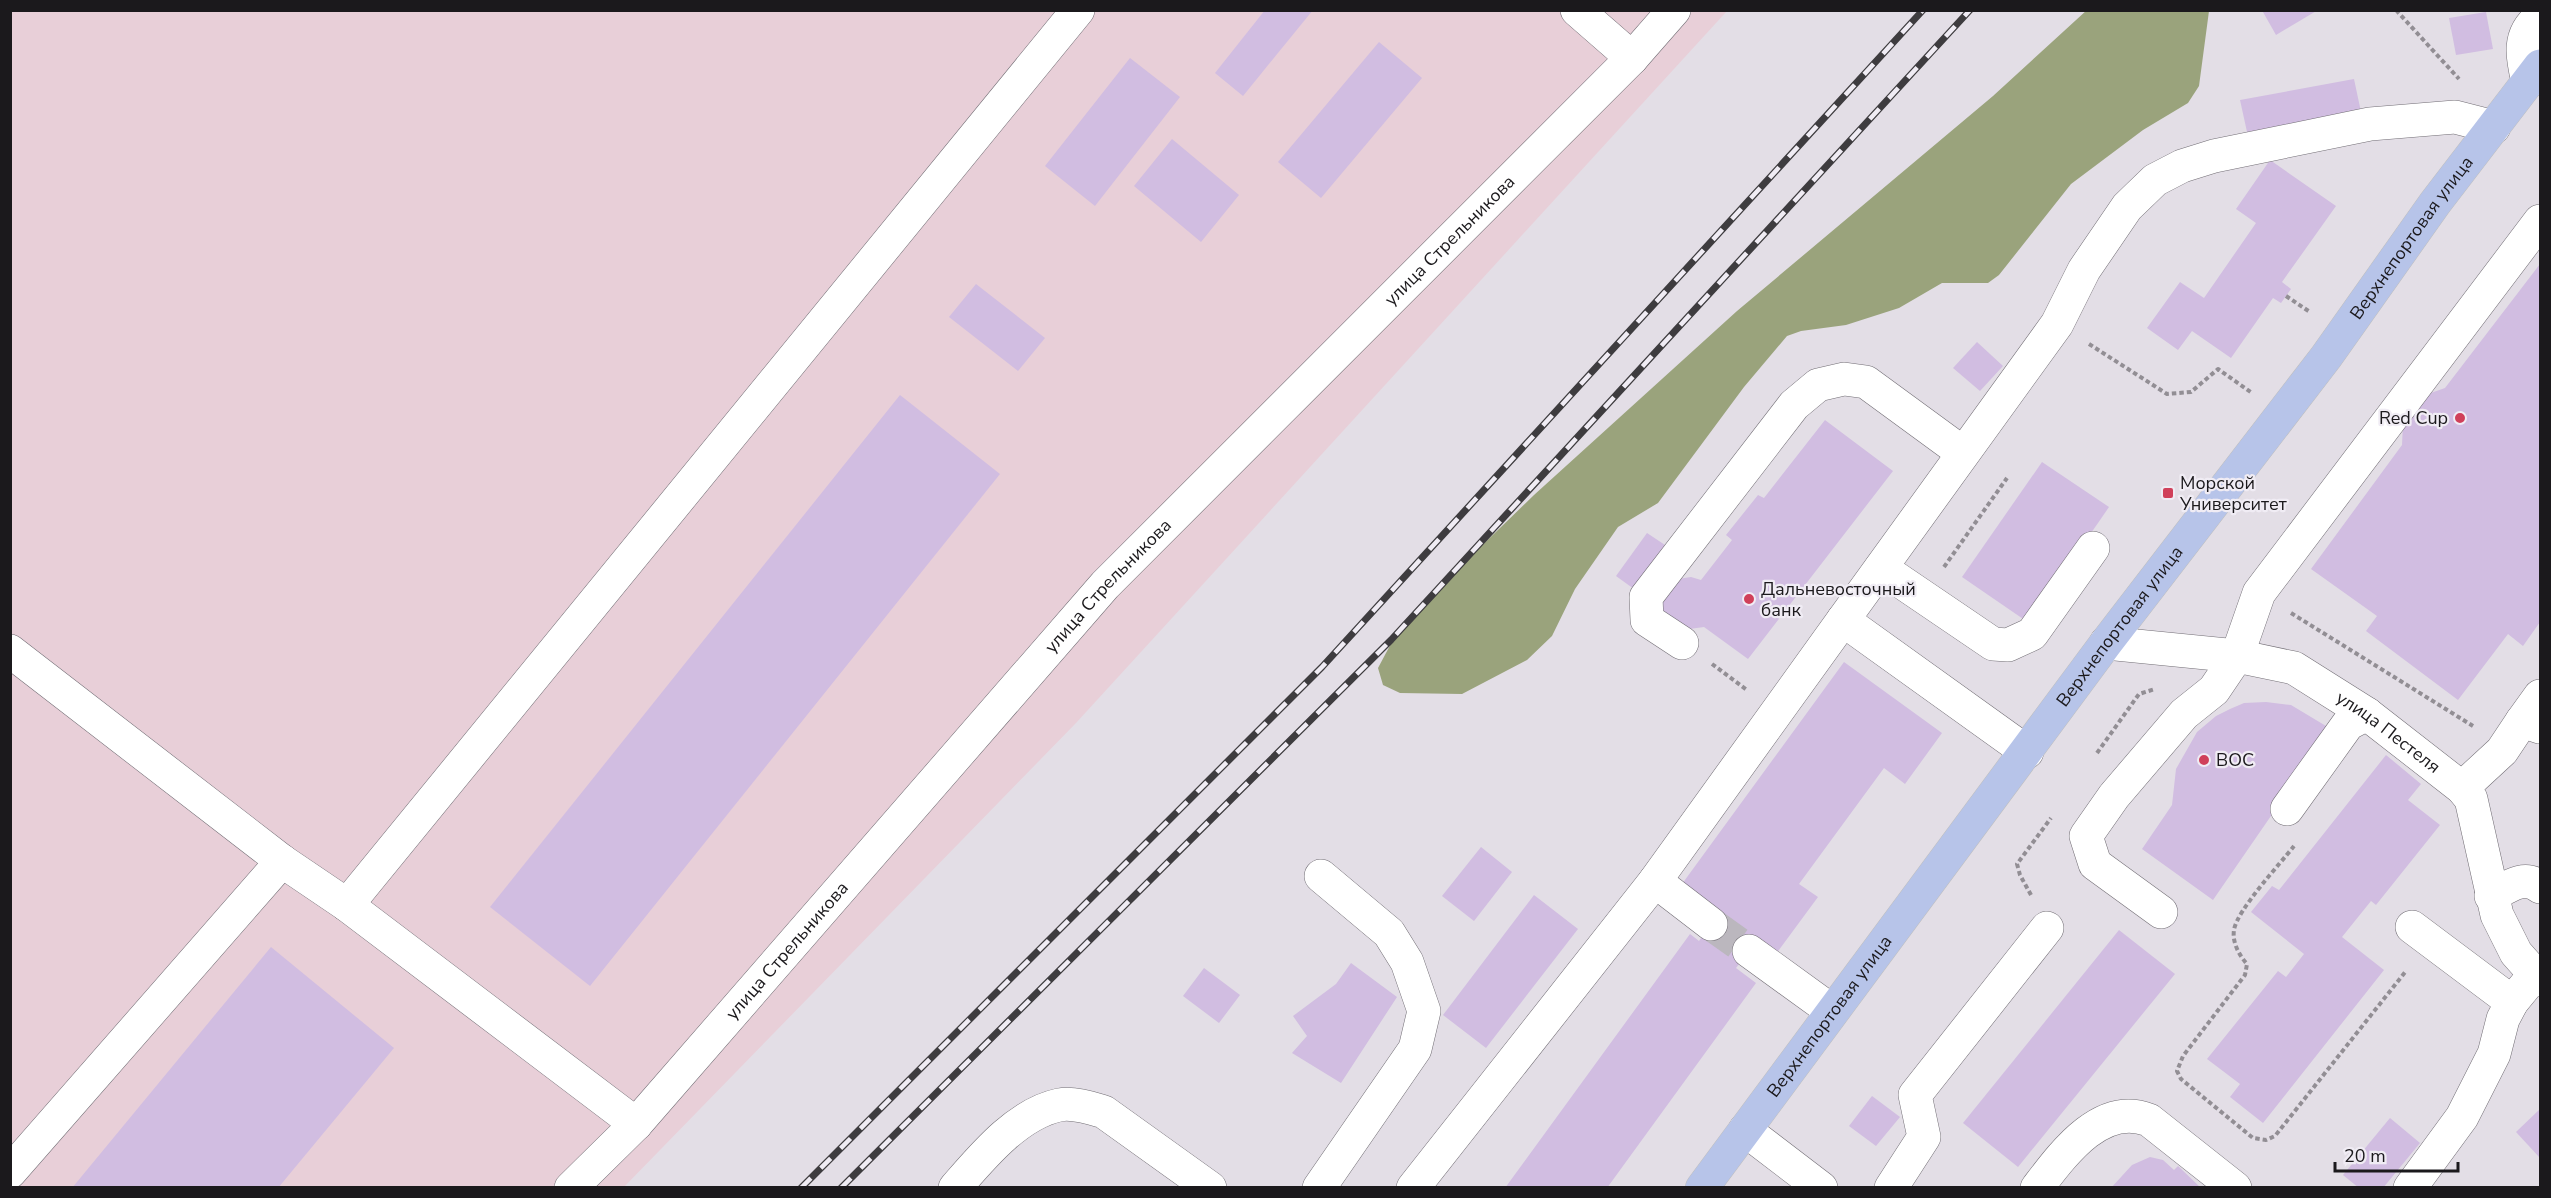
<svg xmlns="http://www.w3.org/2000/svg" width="2551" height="1198" font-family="'Nunito Sans',sans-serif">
<rect width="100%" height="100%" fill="#e3dee6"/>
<polygon fill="#e8cfd8" points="10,11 1727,11 1076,723 623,1188 11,1187"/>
<polygon fill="#9aa37c" points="2087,10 2209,11 2199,86 2188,103 2143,130 2071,184 1999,275 1988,283 1942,283 1899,308 1846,325 1801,331 1787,336 1744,387 1658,503 1618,527 1575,589 1552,636 1527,660 1462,694 1400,693 1383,685 1378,668 1394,638 1433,593 1534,495 1737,311 1993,96"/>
<g fill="#d1bde1">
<polygon points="1265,10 1313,10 1243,96 1215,73"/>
<polygon points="2264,10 2318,10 2276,35 2263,12"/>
<polygon points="2486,12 2493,49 2456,55 2449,18"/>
<polygon points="1379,42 1422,78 1321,198 1278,162"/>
<polygon points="1130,58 1180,97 1095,206 1045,166"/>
<polygon points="2354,79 2361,112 2247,132 2240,100"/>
<polygon points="1172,139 1239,195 1201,242 1134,186"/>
<polygon points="2270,160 2336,206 2282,282 2291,289 2281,303 2273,298 2231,358 2192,331 2178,350 2147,328 2180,282 2204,298 2256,223 2236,209"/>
<polygon points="2540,264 2540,622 2523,646 2508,634 2458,700 2366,631 2377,616 2311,569 2402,445 2403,424 2428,394 2445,388"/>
<polygon points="976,284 1045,338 1018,371 949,317"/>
<polygon points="1977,342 2003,366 1980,391 1953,368"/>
<polygon points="900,395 1000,474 590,986 490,907"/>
<polygon points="1825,420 1893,471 1748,659 1704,627 1682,630 1667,620 1661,606 1663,593 1678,579 1691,577 1701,580 1732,540 1726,535 1758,495 1764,498"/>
<polygon points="2042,462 2109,507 2029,623 1962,577"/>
<polygon points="1647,533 1665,545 1634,589 1616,576"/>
<polygon points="1844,662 1942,733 1905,784 1884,768 1799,884 1818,897 1776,954 1757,940 1736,968 1756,983 1607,1188 1505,1188 1690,934 1699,941 1711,924 1682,884"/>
<polygon points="2266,702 2291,705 2331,729 2213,900 2142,849 2172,805 2176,769 2197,732 2216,716 2230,709 2244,703"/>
<polygon points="2386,755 2421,784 2408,800 2440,825 2376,905 2371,901 2342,937 2384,970 2263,1123 2230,1097 2240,1084 2207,1059 2278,971 2286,977 2304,954 2251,912 2272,886 2279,890"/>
<polygon points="1481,847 1512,872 1474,921 1442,896"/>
<polygon points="1534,895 1578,929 1486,1048 1443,1015"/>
<polygon points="2119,930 2175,974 2018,1167 1963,1123"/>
<polygon points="271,947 394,1048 278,1188 72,1188"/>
<polygon points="1351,963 1397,997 1341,1083 1292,1053 1307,1036 1293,1016 1336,984"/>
<polygon points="1204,968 1240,995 1219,1023 1183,996"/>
<polygon points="1872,1096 1900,1117 1876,1146 1849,1126"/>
<polygon points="2540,1109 2540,1158 2516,1132"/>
<polygon points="2390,1118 2420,1143 2383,1188 2359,1188 2343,1175"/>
<polygon points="2150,1157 2163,1160 2174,1170 2178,1166 2201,1188 2111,1188 2132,1165"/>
</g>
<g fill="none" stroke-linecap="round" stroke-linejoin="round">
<polyline stroke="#bbb7be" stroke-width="33" stroke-dasharray="33 16" stroke-linecap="butt" points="1711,924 1749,951"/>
<defs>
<g id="minor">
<polyline points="1577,10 1632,58"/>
<path d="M2528 82C2522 57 2517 35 2540 17"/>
<polyline points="1881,568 1993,644 2008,645 2032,634 2093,548"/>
<polyline points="1682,643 1647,620 1646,597 1794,405 1818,385 1844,379 1866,382 1963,453"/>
<path id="s1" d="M2106 643 2237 656 2294 668 2367 714 2462 788 2471 799 2497 915 2516 953 2540 980"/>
<polyline points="10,651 282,861 347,905 636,1124"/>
<polyline points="2522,721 2540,696"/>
<polyline points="2027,752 1843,620 2057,324 2084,270 2127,207 2155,180 2182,166 2214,156 2370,124 2455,117 2494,127"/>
<polyline points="2462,788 2502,751 2522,721 2540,727"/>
<polyline points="2287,809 2348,724 2367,714"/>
<polyline points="1655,881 1711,924"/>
<path d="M2491 896C2508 887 2524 874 2540 887"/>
<polyline points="347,905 1078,10"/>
<polyline points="2161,912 2095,864 2086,836 2114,796 2184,714 2214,690 2237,656 2259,593 2540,221"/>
<polyline points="2412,927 2512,1002"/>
<polyline points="1749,951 1832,1011"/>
<polyline points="1745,1130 1821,1188"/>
<polyline points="10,1172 282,861"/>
<path id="s2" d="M571 1188 636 1124 1105 585 1632 58 1674 10"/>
<path d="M955 1188C982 1157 1017 1114 1059 1105 1073 1102 1091 1108 1104 1112L1210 1188"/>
<polyline points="1319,1188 1415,1049 1424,1011 1407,962 1389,933 1321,876"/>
<polyline points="1413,1188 1655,881 1843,620"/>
<polyline points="1891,1188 1924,1137 1915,1095 2047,928"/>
<path d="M2037 1188C2063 1154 2101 1101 2149 1120L2235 1188"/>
<polyline points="2410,1188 2462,1117 2494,1054 2503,1019 2512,1002 2535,974"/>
</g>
<g id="major">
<path id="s3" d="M1702 1188 2106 643 2326 357 2435 203 2540 66"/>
</g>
</defs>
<use href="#minor" stroke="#726e75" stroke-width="34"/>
<use href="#major" stroke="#bfbfbf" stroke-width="34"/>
<g stroke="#928e94" stroke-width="4" stroke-dasharray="4.5 3" stroke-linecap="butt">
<polyline points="2396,10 2459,79"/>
<polyline points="2286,296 2310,312"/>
<polyline points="2089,344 2167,394 2191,392 2218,369 2252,393"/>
<polyline points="1944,567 2007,478"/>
<polyline points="2291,613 2473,726"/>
<polyline points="1712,664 1747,690"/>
<polyline points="2097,753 2139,694 2155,689"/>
<path d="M2294 846C2280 864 2237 910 2234 930 2232 942 2239 955 2247 964L2245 975 2183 1056 2177 1071 2181 1079 2253 1138 2266 1140 2275 1136 2406 971"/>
<polyline points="2031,895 2020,875 2017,864 2051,818"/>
</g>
<use href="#minor" stroke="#fff" stroke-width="33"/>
<use href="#major" stroke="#b7c4e9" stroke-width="33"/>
<defs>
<g id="rail">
<polyline points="801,1188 1322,667 1923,10"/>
<polyline points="841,1188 1391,640 1970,10"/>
</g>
</defs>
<use href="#rail" stroke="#3e3c3f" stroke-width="7"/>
<use href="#rail" stroke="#f0ecf4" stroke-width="4.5" stroke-dasharray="14" stroke-linecap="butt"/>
</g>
<g fill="#d0405a" stroke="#f0ecf4" stroke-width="2">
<circle cx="2460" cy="418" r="6"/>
<rect x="2162" y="487" width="12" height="12" rx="3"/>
<circle cx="1749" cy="599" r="6"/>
<circle cx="2204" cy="760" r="6"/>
</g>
<g text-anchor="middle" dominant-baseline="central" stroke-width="4.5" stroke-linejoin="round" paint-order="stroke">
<g font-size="18" fill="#1b191c" stroke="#f0ecf4">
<text stroke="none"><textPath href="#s3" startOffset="1186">Верхнепортовая улица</textPath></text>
<text stroke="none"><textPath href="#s2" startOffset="1293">улица Стрельникова</textPath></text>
<text stroke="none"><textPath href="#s2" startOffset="807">улица Стрельникова</textPath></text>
<text stroke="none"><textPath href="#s3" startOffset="700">Верхнепортовая улица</textPath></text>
<text stroke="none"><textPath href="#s1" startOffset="304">улица Пестеля</textPath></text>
<text stroke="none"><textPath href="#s2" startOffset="321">улица Стрельникова</textPath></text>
<text stroke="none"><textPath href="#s3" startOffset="214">Верхнепортовая улица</textPath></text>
</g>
<g font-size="18" fill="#1b191c" stroke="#f0ecf4" text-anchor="start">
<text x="2448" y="418" text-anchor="end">Red Cup</text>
<text x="2180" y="483">Морской<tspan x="2180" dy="21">Университет</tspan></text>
<text x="1761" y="589">Дальневосточный<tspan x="1761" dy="21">банк</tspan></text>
<text x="2216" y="760">BOC</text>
</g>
</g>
<rect width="2551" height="1198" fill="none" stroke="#1b191c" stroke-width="24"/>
<path d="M2335 1162v9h123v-9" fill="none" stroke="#1b191c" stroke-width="3"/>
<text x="2344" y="1162" font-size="18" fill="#1b191c" stroke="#f0ecf4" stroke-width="4.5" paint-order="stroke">20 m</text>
</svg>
